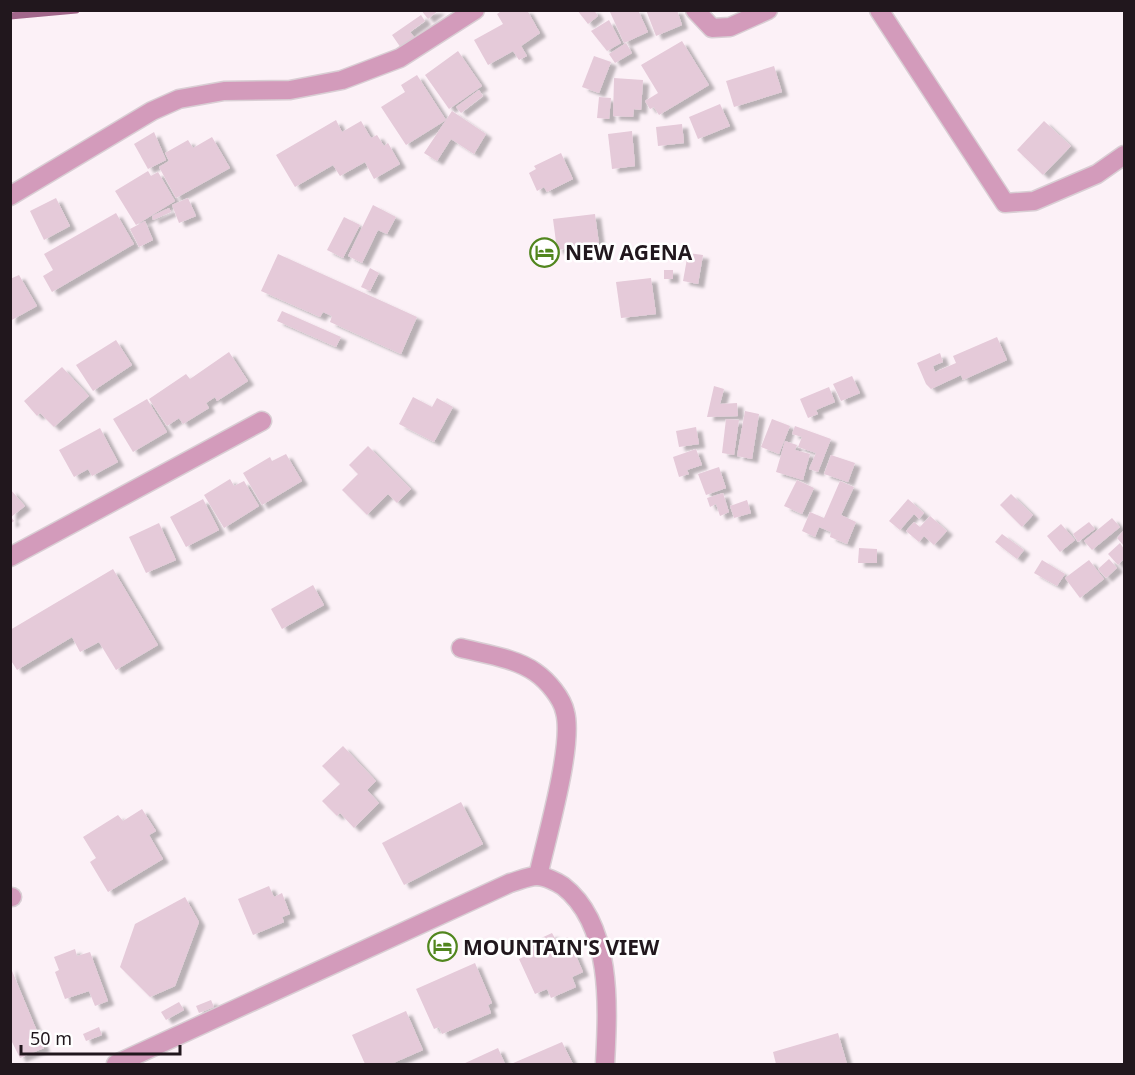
<svg xmlns="http://www.w3.org/2000/svg" width="1135" height="1075" font-family="'Noto Sans',sans-serif">
<defs>
<filter id="shadow"><feDropShadow dx="6" dy="4" stdDeviation="1.5" flood-color="#0004"/></filter>
</defs>
<rect width="100%" height="100%" fill="#fcf1f7"/>
<g fill="none" stroke-linecap="round" stroke-linejoin="round">
<polyline stroke="#a2678b" stroke-width="7" points="10,16 76,10"/>
</g>
<g fill="#e5cad9" filter="url(#shadow)">
<polygon points="421,10 439,10 428,19"/>
<polygon points="503,10 527,10 540,33 521,46 527,56 519,60 513,51 488,65 474,40 503,24 497,14"/>
<polygon points="577,10 594,10 598,16 588,24"/>
<polygon points="615,10 638,10 648,32 624,43 610,12"/>
<polygon points="646,10 677,10 682,25 656,36"/>
<polygon points="421,15 425,21 410,32 415,38 401,48 392,35"/>
<polygon points="609,20 621,43 607,51 591,31"/>
<polygon points="682,41 709,85 659,115 654,107 650,109 645,101 658,93 641,65"/>
<polygon points="626,43 632,53 615,63 609,54"/>
<polygon points="458,51 482,86 449,109 425,75"/>
<polygon points="594,56 611,62 599,93 582,87"/>
<polygon points="774,66 782,92 734,107 726,81"/>
<polygon points="417,75 446,120 406,145 381,107 405,92 401,85"/>
<polygon points="614,78 643,80 641,110 634,109 633,117 613,116"/>
<polygon points="479,90 483,96 461,113 456,107"/>
<polygon points="599,97 611,98 609,119 597,118"/>
<polygon points="720,104 730,126 698,139 689,117"/>
<polygon points="452,111 486,134 474,154 451,139 437,161 424,153"/>
<polygon points="336,120 342,132 361,121 371,138 377,135 384,146 388,143 400,164 374,179 365,162 340,176 333,165 295,187 276,155"/>
<polygon points="1044,121 1071,146 1043,175 1017,150"/>
<polygon points="682,124 684,143 658,146 656,127"/>
<polygon points="632,131 635,166 612,169 608,134"/>
<polygon points="154,132 166,160 148,169 134,144"/>
<polygon points="212,137 230,168 176,198 159,167 169,161 165,153 188,140 193,148"/>
<polygon points="561,153 573,179 547,192 544,187 537,191 529,173 536,169 534,166"/>
<polygon points="148,171 151,176 158,172 175,201 136,225 115,191"/>
<polygon points="56,198 70,226 44,240 30,211"/>
<polygon points="188,198 196,216 179,223 172,205"/>
<polygon points="373,205 396,217 387,234 378,230 362,263 348,256"/>
<polygon points="169,208 171,212 153,220 152,216"/>
<polygon points="116,213 134,244 52,292 43,276 53,270 44,254"/>
<polygon points="595,214 599,244 557,250 553,219"/>
<polygon points="344,217 360,225 343,258 327,250"/>
<polygon points="145,221 153,240 139,247 130,229"/>
<polygon points="688,253 703,255 698,284 683,281"/>
<polygon points="278,254 417,317 401,354 330,322 332,316 323,312 320,317 261,291"/>
<polygon points="370,268 379,273 370,291 361,287"/>
<rect x="664" y="270" width="9" height="9"/>
<polygon points="19,275 37,306 10,321 10,279"/>
<polygon points="651,278 656,314 621,318 616,282"/>
<polygon points="282,311 341,337 336,347 277,321"/>
<polygon points="997,337 1007,360 963,380 961,375 931,389 926,384 917,363 940,353 943,362 933,366 935,372 956,363 953,356"/>
<polygon points="116,340 132,365 93,391 76,365"/>
<polygon points="229,352 248,381 217,401 215,397 206,403 209,408 183,424 179,418 167,426 149,399 186,374 190,379"/>
<polygon points="62,367 89,396 54,427 40,413 37,416 24,401"/>
<polygon points="852,376 860,393 841,401 833,384"/>
<polygon points="714,386 724,389 720,404 737,403 738,416 707,417"/>
<polygon points="829,387 835,402 816,410 818,414 808,418 800,399"/>
<polygon points="413,397 432,407 437,398 453,407 434,442 399,424"/>
<polygon points="147,399 167,432 133,452 113,419"/>
<polygon points="745,411 759,414 752,459 737,456"/>
<polygon points="726,419 739,420 734,455 722,453"/>
<polygon points="772,419 790,426 779,454 761,447"/>
<polygon points="795,426 831,439 818,472 809,469 816,453 798,447 802,437 792,434"/>
<polygon points="696,427 699,444 679,447 676,431"/>
<polygon points="100,428 118,462 92,476 88,469 74,477 59,450"/>
<polygon points="785,441 797,445 795,450 810,454 803,480 776,472"/>
<polygon points="368,446 411,489 397,503 388,494 367,515 342,490 358,474 349,465"/>
<polygon points="696,449 702,465 687,470 689,474 679,477 673,457"/>
<polygon points="286,454 302,481 262,505 243,473 270,457 272,461"/>
<polygon points="831,455 855,463 848,482 824,474"/>
<polygon points="719,467 726,488 706,495 698,474"/>
<polygon points="230,479 234,486 244,481 259,506 224,528 204,495"/>
<polygon points="797,480 814,488 802,514 784,506"/>
<polygon points="840,481 854,487 841,515 856,522 847,544 830,537 831,532 819,527 815,537 802,531 810,512 824,518"/>
<polygon points="10,489 25,506 11,517 14,521 10,524"/>
<polygon points="723,493 729,512 720,516 716,504 710,507 707,498"/>
<polygon points="1011,494 1033,515 1022,527 1000,505"/>
<polygon points="203,499 219,530 186,547 170,517"/>
<polygon points="908,499 924,513 919,519 914,514 900,530 889,521"/>
<polygon points="747,500 751,513 734,518 730,506"/>
<polygon points="930,516 947,531 934,545 924,536 919,542 906,531 914,522 920,527"/>
<polygon points="1112,518 1120,527 1092,550 1084,541"/>
<polygon points="1089,522 1095,529 1078,542 1073,534"/>
<polygon points="159,523 176,560 146,573 129,537"/>
<polygon points="1061,524 1075,540 1060,552 1047,536"/>
<polygon points="1124,530 1124,546 1117,538"/>
<polygon points="1002,534 1024,550 1017,559 995,542"/>
<polygon points="1120,543 1124,549 1124,559 1118,565 1108,554"/>
<polygon points="859,548 877,549 877,563 858,563"/>
<polygon points="1109,559 1117,568 1106,578 1098,569"/>
<polygon points="1042,560 1065,574 1057,586 1034,573"/>
<polygon points="1089,560 1104,579 1080,598 1065,578"/>
<polygon points="113,569 158,645 116,670 99,642 80,652 72,637 17,670 10,659 10,630"/>
<polygon points="313,585 324,605 282,629 271,609"/>
<polygon points="343,746 376,781 367,790 379,803 354,828 340,813 337,816 322,801 340,784 322,766"/>
<polygon points="461,802 483,844 404,885 382,843"/>
<polygon points="142,809 156,831 149,835 163,859 108,892 90,862 96,858 83,837 118,815 123,821"/>
<polygon points="269,886 274,897 282,893 290,914 282,917 284,922 253,935 238,899"/>
<polygon points="185,897 199,922 175,986 150,997 120,967 135,924"/>
<polygon points="552,933 557,942 568,937 583,972 572,977 576,987 551,998 547,989 535,994 519,959 532,953 528,944"/>
<polygon points="75,949 77,956 90,952 108,1001 95,1006 89,991 65,999 55,972 59,970 54,957"/>
<polygon points="475,963 492,1003 488,1005 491,1013 442,1034 439,1027 434,1029 416,989"/>
<polygon points="10,966 44,1048 20,1058 10,1038"/>
<polygon points="211,1000 214,1007 199,1013 196,1006"/>
<polygon points="179,1002 184,1010 166,1020 161,1012"/>
<polygon points="406,1011 423,1050 391,1064 365,1064 352,1035"/>
<polygon points="99,1027 102,1035 86,1041 83,1034"/>
<polygon points="838,1033 847,1064 776,1064 773,1052"/>
<polygon points="562,1042 573,1064 511,1064"/>
<polygon points="498,1048 505,1064 463,1064"/>
</g>
<g fill="none" stroke-linecap="round" stroke-linejoin="round">
<defs>
<g id="street">
<polyline points="695,10 712,28 730,27 768,10"/>
<polyline points="879,10 1005,203 1034,201 1097,174 1124,155"/>
<polyline points="10,196 152,111 179,99 224,91 290,90 342,80 400,58 475,10"/>
<polyline points="10,557 262,421"/>
<path d="M461 648C485 654 515 658 535 672 548 681 562 698 565 712 574 745 546 839 538 876"/>
<polyline points="10,897 12,897"/>
<path d="M116 1064 510 883C518 881 528 876 537 876 545 876 557 882 563 886 613 925 608 1008 605 1064"/>
</g>
</defs>
<use href="#street" stroke="#d9ced4" stroke-width="21"/>
<use href="#street" stroke="#d39bbb" stroke-width="18"/>
</g>
<defs>
<symbol id="hotel-ring" viewBox="-11 -11 22 22"><circle r="9.5" fill="#fff" stroke="#51861e" stroke-width="1.5"/><path d="M-6-4.5h1.5V1H6V5H4.5V3h-9V5H-6ZM-4 0a1.8 1.8 0 1 1 3.6 0ZM.5 0V-2.5h3Q6-2.5 6 0Z" fill="#51861e"/></symbol>
</defs>
<g fill-rule="evenodd">
<use href="#hotel-ring" x="528" y="236" width="33" height="33"/>
<use href="#hotel-ring" x="426" y="930" width="33" height="33"/>
</g>
<g text-anchor="middle" dominant-baseline="central" stroke-width="5" stroke-linejoin="round" paint-order="stroke">
<g font-size="21" font-weight="bold" fill="#21171d" stroke="#fff" text-anchor="start">
<text x="565" y="252">NEW AGENA</text>
<text x="463" y="947">MOUNTAIN'S VIEW</text>
</g>
</g>
<rect width="1135" height="1075" fill="none" stroke="#21171d" stroke-width="24"/>
<path d="M21 1045v9h159v-9" fill="none" stroke="#21171d" stroke-width="3"/>
<text x="30" y="1045" font-size="18" fill="#21171d" stroke="#ffffff" stroke-width="4.5" paint-order="stroke">50 m</text>
</svg>
